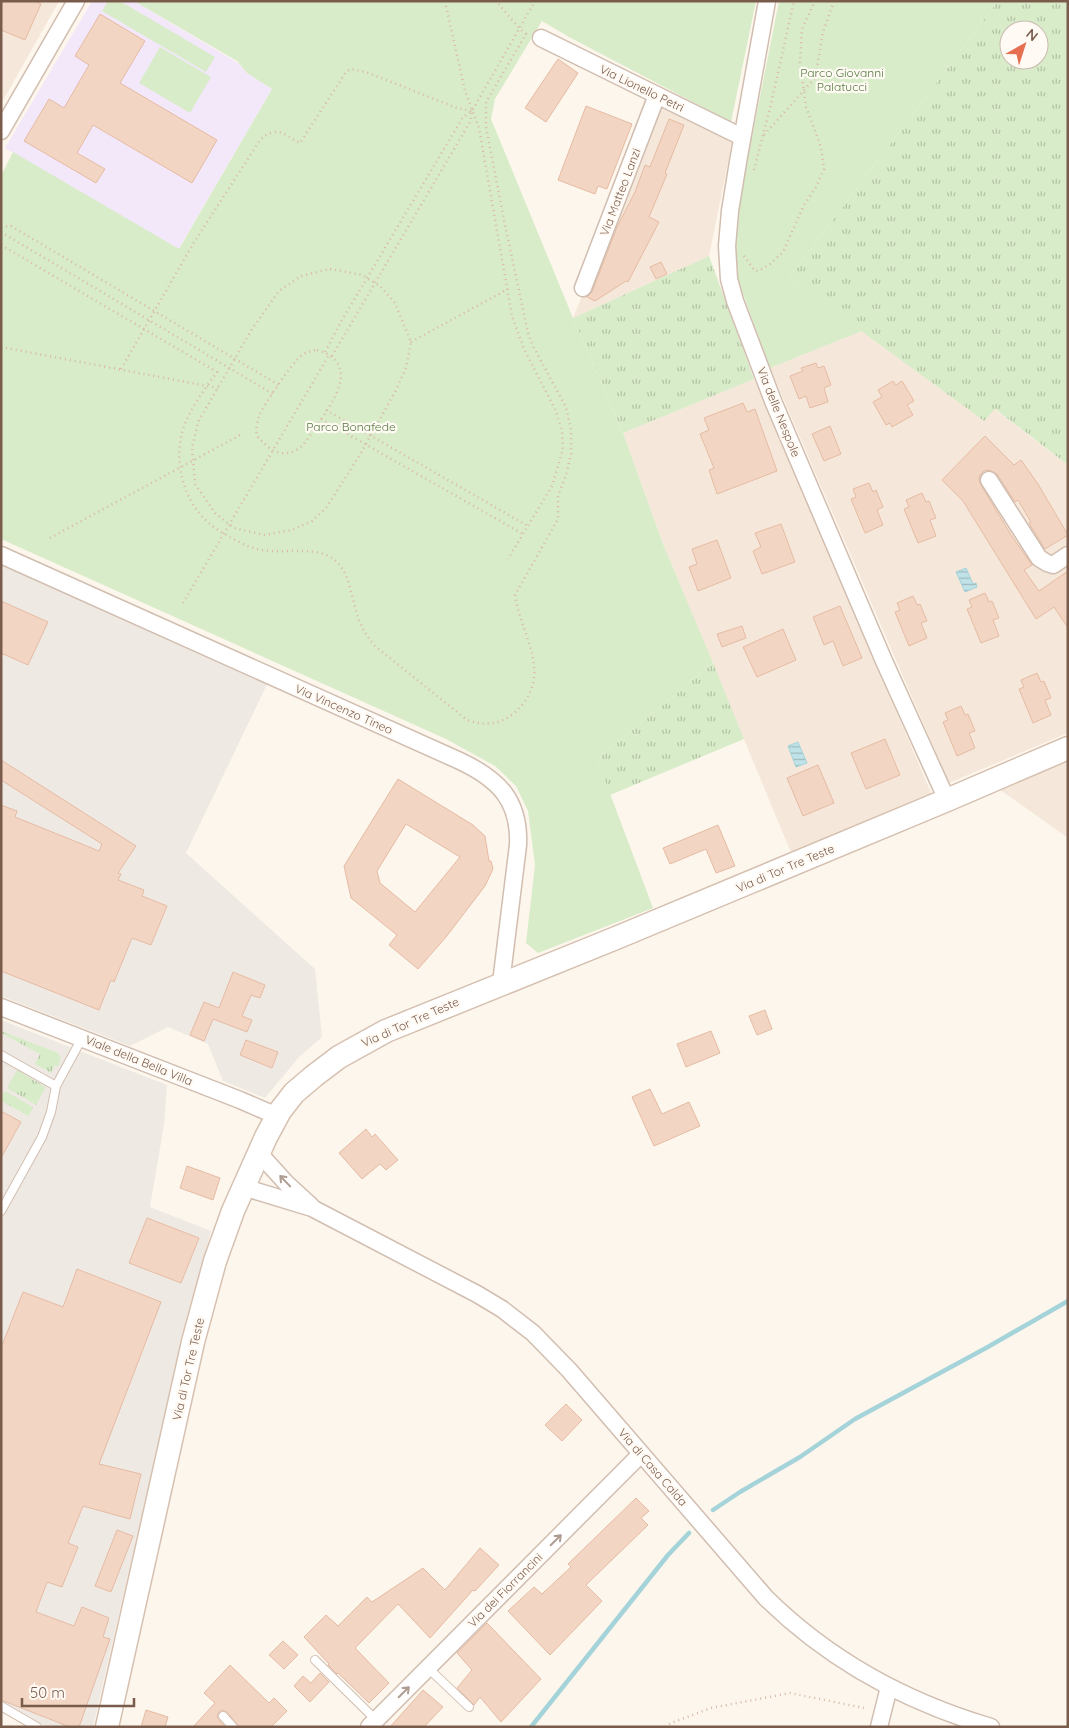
<svg xmlns="http://www.w3.org/2000/svg" width="1069" height="1728" font-family="Quicksand,sans-serif">
<defs>
<pattern id="grass-tufts" width="24" height="20" patternUnits="userSpaceOnUse" patternTransform="scale(1.25)"><rect width="24" height="20" fill="#d8ecc9"/><path d="M3 7l-1-3M5 7V3M7 7l1-3M15 17l-1-3M17 17v-4M19 17l1-3" fill="none" stroke="#b4c2a5"/></pattern>
<pattern id="water-rules" width="6" height="5" patternUnits="userSpaceOnUse" patternTransform="scale(1.25)"><rect width="6" height="5" fill="#bfe3e8"/><path d="M0 2.5h6" fill="none" stroke="#a0bbbe"/></pattern>
</defs>
<rect width="100%" height="100%" fill="#fdf6ec"/>
<g fill="#f5e8da">
<polygon points="1,1 59,1 1,104"/>
<polygon points="660,104 733,138 709,256 573,318"/>
<polygon points="862,331 984,421 994,409 1068,465 1068,733 949,783 770,368"/>
<polygon points="754,379 932,795 792,855 663,544 623,433"/>
<polygon points="1068,761 1068,838 999,789"/>
</g>
<g fill="#efe9e4">
<polygon points="1,555 271,676 186,853 315,969 322,1037 299,1057 265,1098 223,1081 208,1044 168,1027 130,1046 1,996"/>
<polygon points="1,1020 167,1085 164,1125 150,1207 211,1231 186,1323 93,1727 47,1727 1,1703"/>
</g>
<polygon fill="#f3e8fa" points="92,1 134,1 238,63 247,73 272,89 178,250 5,148"/>
<g fill="url(#grass-tufts)" fill-rule="evenodd">
<path d="M998 1H1068V465L995 409 984 421 789 278ZM1009 30H1039V60H1009Z"/>
<polygon points="709,256 754,379 623,433 573,318"/>
<polygon points="713,663 744,739 610,795 597,759"/>
<polygon points="1,1031 58,1053 61,1058 58,1067 55,1065 51,1073 35,1064 40,1054 1,1033"/>
<polygon points="17,1070 46,1087 36,1105 7,1088"/>
<polygon points="5,1091 33,1107 29,1116 1,1101 1,1096"/>
</g>
<g fill="#d8ecc9">
<polygon points="108,1 120,1 215,57 206,72 102,11"/>
<polygon points="134,1 756,1 731,122 569,37 542,21 495,99 491,119 573,318 623,433 663,544 713,663 597,759 653,908 538,953 526,943 535,865 528,811 516,786 495,766 446,739 1,539 1,176 13,152 179,249 272,89 247,73 237,61"/>
<polygon points="779,1 998,1 789,278 862,331 770,368 737,278 733,241 748,157"/>
<polygon points="160,47 211,77 190,113 139,83"/>
</g>
<g fill="url(#water-rules)" stroke="#a5d3da">
<polygon points="966,568 973,584 976,583 977,587 965,592 956,572"/>
<polygon points="798,742 807,763 796,767 788,746"/>
</g>
<g fill="none" stroke-linecap="round" stroke-linejoin="round">
<g stroke="#a5d3da" stroke-width="4.5">
<polyline points="713,1510 740,1492 800,1457 855,1419 986,1348 1068,1301"/>
<polyline points="531,1727 668,1555 689,1533"/>
</g>
</g>
<g fill="#f3d5c3" stroke="#e6bba3" fill-rule="evenodd">
<polygon points="1,1 34,1 41,4 25,40 1,30"/>
<polygon points="100,14 145,41 120,83 217,140 192,183 93,125 77,153 105,169 96,183 24,141 49,99 64,108 89,65 75,56"/>
<polygon points="558,59 578,73 546,122 525,108"/>
<polygon points="586,106 632,124 607,189 598,186 595,194 558,180"/>
<polygon points="669,119 684,125 665,173 667,174 649,217 659,222 628,282 626,281 595,301 587,297 592,292 617,227 635,192 645,165 650,167"/>
<polygon points="661,262 667,274 656,279 650,267"/>
<polygon points="816,363 818,368 824,366 831,385 824,388 828,402 810,408 806,396 799,399 790,376 803,371 801,368"/>
<polygon points="893,381 896,385 902,381 914,401 907,405 913,415 892,427 890,423 886,425 873,402 882,397 878,390"/>
<polygon points="743,403 747,412 755,409 777,471 717,494 709,470 714,468 700,434 709,430 704,418"/>
<polygon points="830,426 841,454 824,461 812,434"/>
<polygon points="985,436 1014,465 1021,460 1038,484 1068,535 1045,549 1029,523 1031,522 1018,500 1015,502 997,474 989,470 984,471 980,475 979,480 981,485 1011,535 1032,565 1024,570 1039,591 1068,571 1068,628 1054,607 1036,619 963,501 942,480"/>
<polygon points="869,483 873,492 876,490 883,507 877,510 883,525 865,533 851,499 856,497 853,489"/>
<polygon points="922,493 926,502 929,501 936,518 930,520 936,536 918,543 904,509 909,507 906,500"/>
<polygon points="781,524 795,562 762,574 753,551 761,547 755,533"/>
<polygon points="717,540 731,578 698,591 689,567 697,564 692,549"/>
<polygon points="985,593 989,602 992,601 999,618 993,620 999,636 981,643 967,609 972,607 969,600"/>
<polygon points="913,596 917,605 920,604 927,621 921,623 927,638 909,646 895,612 900,610 897,603"/>
<polygon points="1,601 48,622 28,665 1,653"/>
<polygon points="840,606 862,658 843,666 833,641 824,645 813,617"/>
<polygon points="742,626 746,638 722,647 717,634"/>
<polygon points="783,629 796,660 757,677 743,647"/>
<polygon points="1037,673 1041,682 1044,681 1051,698 1045,700 1051,715 1033,723 1019,689 1024,687 1021,680"/>
<polygon points="961,706 965,715 968,714 975,731 969,733 975,748 957,756 943,722 948,720 945,713"/>
<polygon points="885,739 900,775 866,789 851,753"/>
<polygon points="1,760 136,846 118,873 121,874 118,880 144,890 142,896 167,906 151,945 132,938 114,982 111,980 99,1010 1,971 1,805 17,811 15,817 99,851 102,844 1,780"/>
<polygon points="818,765 834,803 803,816 787,778"/>
<path d="M398 779 473 825 485 836 489 861H491L493 869 485 886 446 937 418 969 389 945 397 935 351 898 344 866ZM406 824 460 857 415 912 380 883 377 871Z"/>
<polygon points="718,825 735,866 716,873 706,849 670,864 663,848"/>
<polygon points="233,972 265,985 260,998 251,995 242,1016 252,1020 247,1032 213,1019 204,1041 190,1035 204,1002 219,1008"/>
<polygon points="765,1010 772,1029 757,1035 749,1016"/>
<polygon points="711,1031 720,1053 686,1067 677,1044"/>
<polygon points="246,1040 278,1052 272,1068 240,1055"/>
<polygon points="650,1089 662,1114 689,1102 700,1126 654,1146 632,1097"/>
<polygon points="1,1111 21,1122 1,1158"/>
<polygon points="366,1129 372,1137 375,1134 398,1160 386,1170 380,1164 362,1179 339,1153"/>
<polygon points="187,1166 220,1178 213,1200 180,1188"/>
<polygon points="147,1218 199,1238 181,1283 129,1263"/>
<polygon points="77,1269 161,1302 99,1464 141,1474 130,1519 83,1506 68,1543 78,1547 62,1587 47,1582 36,1612 74,1626 82,1607 109,1618 103,1637 110,1639 79,1727 70,1727 1,1700 1,1348 23,1292 63,1307"/>
<polygon points="566,1404 582,1420 562,1441 545,1425"/>
<polygon points="636,1498 649,1511 641,1518 648,1525 586,1585 602,1601 550,1655 508,1611 534,1587 542,1594 571,1567 568,1564"/>
<polygon points="117,1530 133,1536 111,1592 95,1586"/>
<polygon points="480,1548 499,1565 475,1591 473,1590 430,1638 398,1604 355,1648 389,1683 369,1703 338,1673 337,1674 328,1665 329,1664 304,1637 326,1615 338,1626 367,1597 372,1602 423,1568 445,1590"/>
<polygon points="487,1623 541,1679 501,1722 480,1697 474,1705 457,1688 472,1670 457,1653"/>
<polygon points="283,1641 298,1655 284,1669 269,1655"/>
<polygon points="230,1665 269,1703 274,1698 287,1711 271,1727 239,1727 227,1712 222,1710 219,1712 217,1717 225,1727 193,1727 215,1703 204,1693"/>
<polygon points="320,1673 329,1682 310,1702 294,1686 303,1676 311,1683"/>
<polygon points="423,1690 443,1707 424,1727 390,1727"/>
<polygon points="146,1710 168,1717 165,1727 141,1727"/>
</g>
<g fill="none" stroke-linecap="round" stroke-linejoin="round">
<defs>
<g id="lane">
<polyline points="1,1055 56,1086"/>
<polyline points="1,1211 42,1137 51,1112 56,1086 82,1038"/>
<polyline points="315,1660 376,1720"/>
<polyline points="428,1668 469,1707"/>
<polyline points="1,1706 37,1727"/>
<polyline points="223,1716 233,1727"/>
</g>
<g id="street">
<polyline points="767,1 738,162 730,211 727,246 729,279 735,301 773,401 884,661 947,800"/>
<polyline points="541,38 742,137"/>
<polyline points="1,131 76,1"/>
<polyline points="583,288 657,95"/>
<polyline points="989,480 1039,558 1047,563 1053,565 1068,555"/>
<path d="M1 555 460 761C498 779 520 800 518 845L501 983"/>
<polyline points="1,1007 240,1100 277,1116"/>
<polyline points="259,1153 287,1184 311,1206"/>
<path d="M243 1187 312 1208 477 1294 502 1309 533 1333 569 1370 766 1598C829 1660 906 1702 991 1727"/>
<polyline points="369,1727 641,1454"/>
<polyline points="879,1727 889,1687"/>
</g>
<polyline id="secondary" points="107,1727 193,1342 215,1261 233,1211 266,1137 280,1111 294,1093 314,1076 339,1057 386,1031 616,938 947,800 1068,748"/>
</defs>
<use href="#lane" stroke="#d1beb0" stroke-width="10"/>
<use href="#street" stroke="#d1beb0" stroke-width="19"/>
<use href="#secondary" stroke="#d6c0b0" stroke-width="25"/>
<g stroke="#d9b8a5" stroke-width="2.5" stroke-dasharray="1 4" stroke-linecap="butt">
<polyline points="445,1 465,91 479,128 512,316 524,349 555,409 562,431 563,449 552,486 508,559"/>
<polyline points="764,135 815,78 823,32 834,1"/>
<polyline points="754,170 770,108 794,1"/>
<polyline points="1,227 11,226 279,385"/>
<polyline points="1,232 273,394"/>
<path d="M1 245 217 372C203 392 186 413 181 437 175 467 185 503 209 523 214 528 222 532 228 536 239 542 249 548 262 550 285 554 318 545 336 561 351 575 352 602 359 620 363 630 368 638 375 646L467 720C484 726 500 725 514 713 556 676 521 637 515 595L558 519V496L566 475 571 454V430L566 407 533 346 528 333 505 225 486 127V102L526 34 519 28 496 1"/>
<polyline points="744,256 755,271 760,270 770,264 783,252 804,205 816,187 824,169 821,147 806,107 800,63 802,29 815,1"/>
<polygon points="330,269 362,275 380,286 395,303 411,342 406,368 395,392 361,453 326,508 312,521 292,530 264,535 234,528 215,513 195,484 192,448 198,422 252,329 279,291 301,276"/>
<polyline points="411,342 508,289"/>
<polyline points="1,347 218,388"/>
<path d="M317 350C361 363 334 401 317 425 311 433 306 444 298 449 286 457 273 453 264 443 261 441 258 438 257 434 255 429 258 421 259 416 263 406 292 363 300 357 306 352 310 351 317 350Z"/>
<polyline points="325,352 342,320 463,117 472,111 535,1"/>
<polyline points="332,356 470,122 472,113"/>
<path d="M121 369 193 244 260 140C277 125 283 134 300 143L346 72 351 69 366 72 457 108 472 111"/>
<polyline points="326,410 528,526"/>
<polyline points="321,419 523,534"/>
<polyline points="50,538 242,434"/>
<polyline points="183,603 329,355"/>
<polyline points="665,1727 671,1723 711,1708 790,1693 864,1708"/>
</g>
<use href="#lane" stroke="#fff" stroke-width="8"/>
<use href="#street" stroke="#fff" stroke-width="16"/>
<use href="#secondary" stroke="#fff" stroke-width="22"/>
</g>
<defs><path id="oneway-shaft" d="M-6 0H5M1.5-3L5.5 0L1.5 3" fill="none" stroke-width="1.6" stroke-linecap="round" stroke-linejoin="round" transform="scale(1.25)"/></defs>
<g stroke="#af9d94">
<use href="#oneway-shaft" transform="translate(285 1181) rotate(-134)"/>
<use href="#oneway-shaft" transform="translate(556 1540) rotate(-45)"/>
<use href="#oneway-shaft" transform="translate(404 1692) rotate(-45)"/>
</g>
<g text-anchor="middle" dominant-baseline="central" stroke-width="4.5" stroke-linejoin="round" paint-order="stroke">
<g font-size="12" fill="#537a41" stroke="#fffaf3">
<text x="842" y="72">Parco Giovanni<tspan x="842" dy="14">Palatucci</tspan></text>
<text x="351" y="426">Parco Bonafede</text>
</g>
<g font-size="12" fill="#7a5c4d" stroke="#fffaf3">
<text transform="translate(642 88) rotate(26)">Via Lionello Petri</text>
<text transform="translate(620 192) rotate(-69)">Via Matteo Lanzi</text>
<text transform="translate(779 412) rotate(68)">Via delle Nespole</text>
<text transform="translate(344 709) rotate(24)">Via Vincenzo Tineo</text>
<text transform="translate(785 868) rotate(-23)">Via di Tor Tre Teste</text>
<text transform="translate(410 1022) rotate(-24)">Via di Tor Tre Teste</text>
<text transform="translate(139 1060) rotate(22)">Viale della Bella Villa</text>
<text transform="translate(188 1369) rotate(-77)">Via di Tor Tre Teste</text>
<text transform="translate(653 1467) rotate(49)">Via di Casa Calda</text>
<text transform="translate(505 1590) rotate(-45)">Via dei Fiorrancini</text>
</g>
</g>
<rect width="1069" height="1728" fill="none" stroke="#7a5c4d" stroke-width="5"/>
<g transform="translate(1024 45) rotate(39)"><circle r="24" fill="#fffaf3" stroke="#cabbb1"/>
<path d="M0-4L9 19L0 12L-9 19Z" fill="#e76f51"/>
<text y="-8" font-size="14" font-weight="bold" text-anchor="middle" fill="#7a5c4d">N</text>
</g>
<path d="M22 1698v8h112v-8" fill="none" stroke="#7a5c4d" stroke-width="2.5"/>
<text x="30" y="1698" font-size="15" fill="#7a5c4d" stroke="#fffaf3" stroke-width="4" paint-order="stroke">50 m</text>
</svg>
